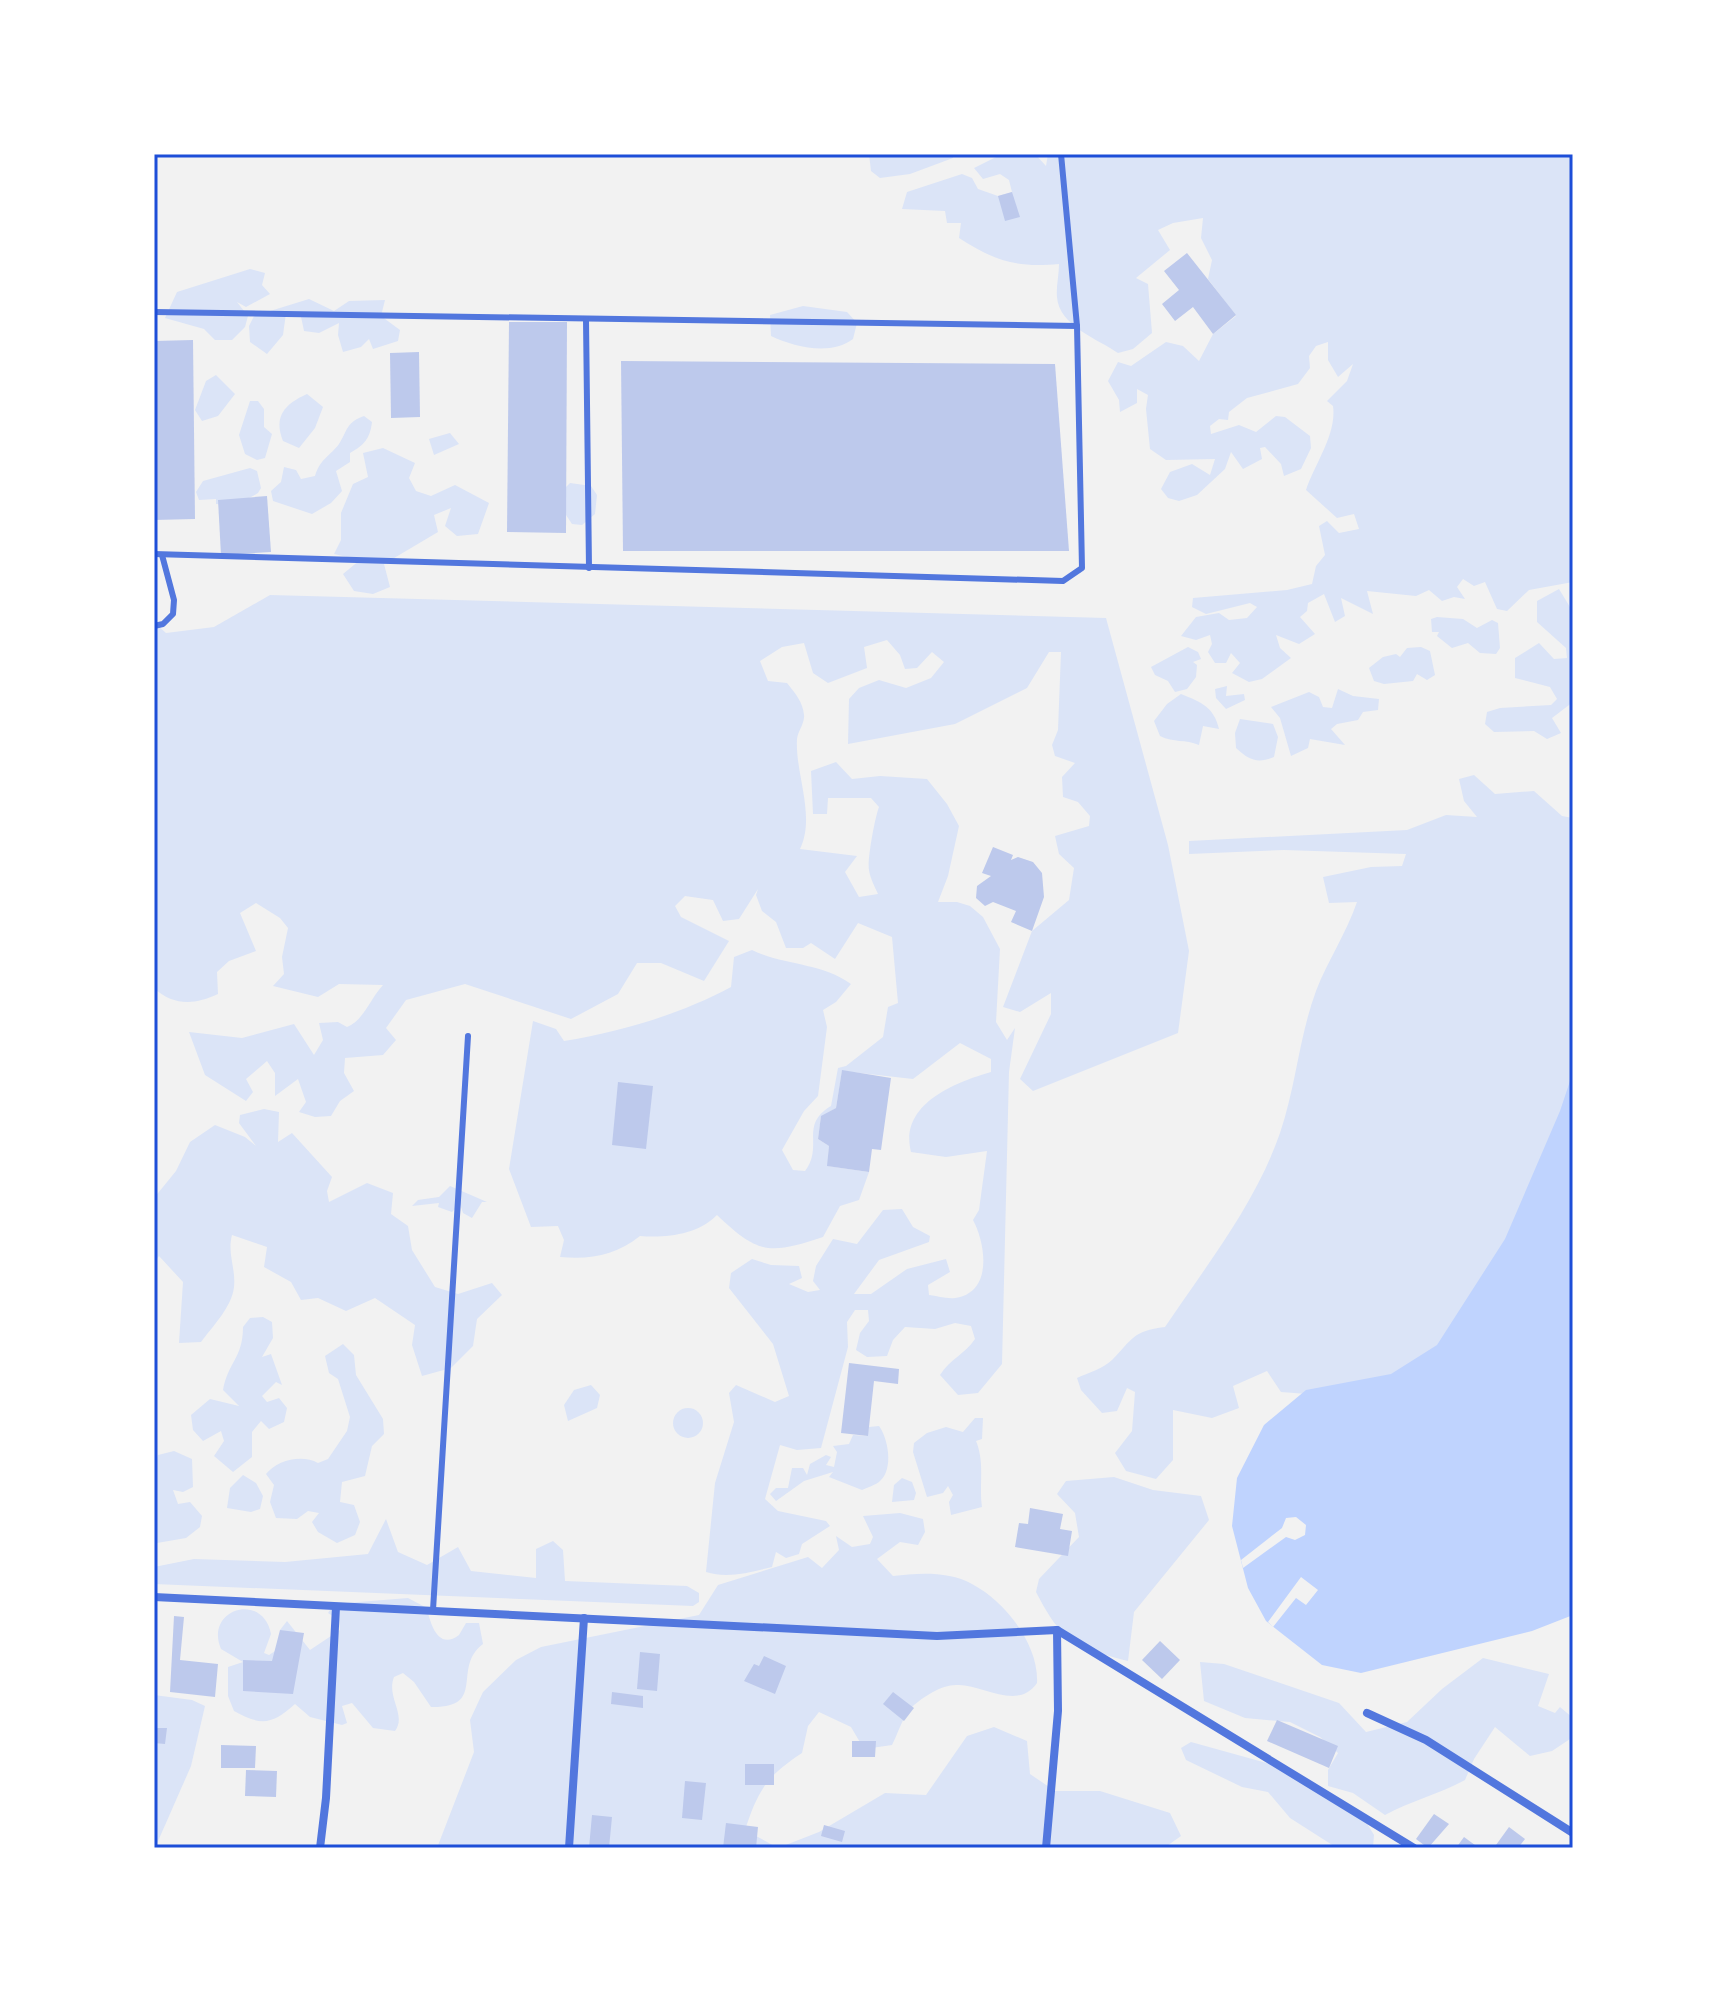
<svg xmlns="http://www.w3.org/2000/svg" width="1727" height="2002" font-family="'Work Sans',sans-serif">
<rect width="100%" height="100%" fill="#f2f2f2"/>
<g fill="#dbe4f7">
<polygon points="869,154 953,154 953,158 910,174 880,178 871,171"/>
<path d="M1002 154H1035L1046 166 1048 154H1573V582L1529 590 1507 611 1497 609 1485 582 1474 586 1463 579 1457 587 1465 599 1454 597 1442 601 1429 590 1416 596 1367 591 1373 614 1341 598 1345 616 1335 622 1324 594 1308 603 1307 611 1300 617 1315 634 1299 644 1276 635 1280 648 1291 658 1262 679 1249 682 1232 673 1240 663 1231 653 1226 663H1215L1208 652 1212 644 1210 635 1196 640 1181 636 1196 617 1219 613 1229 620 1247 618 1257 607 1250 603 1206 614 1192 607 1193 598 1287 590 1312 584 1316 566 1325 555 1319 526 1327 521 1339 533 1359 529 1354 514 1337 518 1306 490C1314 465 1337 434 1333 406L1327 401 1347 381 1353 364 1338 377 1328 360V342L1316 346 1309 356 1310 368 1298 384 1247 398 1229 412 1228 420 1219 419 1210 426 1211 434 1239 425 1256 432 1276 416 1285 417 1310 436 1311 448 1301 469 1284 476 1281 464 1265 447 1260 448 1262 459 1243 469 1231 452 1225 469 1197 495 1179 501 1168 498 1161 489 1170 472 1192 464 1210 475 1215 459 1166 460 1150 449 1146 409 1148 395 1137 389V403L1120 412 1119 400 1108 381 1118 362 1131 366 1166 342 1183 346 1199 361 1213 334 1236 316 1208 279 1212 260 1201 238 1203 218 1173 223 1158 230 1170 250 1136 278 1148 284 1152 333 1133 349 1118 353C1098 339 1059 326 1057 297 1056 287 1059 275 1059 264 1016 268 995 261 959 238L961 223H947L945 211 902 209 907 192 962 174 972 178 978 189 998 196 1012 192 1009 180 1000 174 983 179 974 168Z"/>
<polygon points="250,269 265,273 262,285 270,294 246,307 237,302 248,316 245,327 232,340 215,340 204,329 165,318 177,292"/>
<polygon points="309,299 334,311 349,301 385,300 381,316 400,330 398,341 373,349 369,339 361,347 343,352 338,335 339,323 319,333 304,331 300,312 286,313 283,335 267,354 250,342 249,326 254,316"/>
<path d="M803 306 847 312 857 323 853 339C831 356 794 347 771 336L770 315Z"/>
<polygon points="216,375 235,394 218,416 202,421 195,410 206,381"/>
<path d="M307 394 323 407 315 428 299 448 283 441C273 416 285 404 307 394Z"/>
<polygon points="250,401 258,401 264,409 264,427 272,434 265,458 257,460 245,454 239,435"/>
<path d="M364 416 372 422C370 439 364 445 350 453V462L336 471 342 491 331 503 312 514 273 501 271 491 281 482 284 467 296 470 301 479 315 476C320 459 330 456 339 444 347 432 346 422 364 416Z"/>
<polygon points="450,433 459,444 434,455 429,439"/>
<polygon points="383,448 415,463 409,478 416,491 431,496 455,485 489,503 478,534 457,536 445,526 451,508 434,515 438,532 384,564 390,587 373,594 354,591 343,574 360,560 334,554 341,540 341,513 353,484 368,477 363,453"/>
<path d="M250 468 257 471 261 488 258 493C244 501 233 506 216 504V499L199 500 196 492 203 481Z"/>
<polygon points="570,483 591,486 597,495 595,514 582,525 572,524 566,515 563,490"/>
<polygon points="1559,589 1573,612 1573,702 1552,718 1561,733 1547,739 1534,731 1494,732 1485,724 1487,712 1500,708 1551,705 1557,699 1550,687 1515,678 1515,658 1539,643 1554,659 1567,658 1566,648 1537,622 1537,601"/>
<path d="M270 595 1106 618 1168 845 1189 951 1178 1033 1033 1091 1020 1079 1051 1014V993L1020 1012 1003 1007 1032 931 1069 900 1074 868 1059 854 1055 836 1089 826 1090 816 1078 802 1063 797 1062 777 1075 763 1055 756 1052 745 1058 730 1061 652H1049L1027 688 955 724 848 744 849 699 859 688 879 680 906 688 931 678 944 662 932 652 917 668 905 669 900 655 887 640 864 647 867 668 828 683 813 673 804 643 782 647 760 661 768 681 787 683C795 693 803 702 804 715 805 723 798 731 797 739 795 774 816 816 800 849L857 856 845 872 859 897 878 894C875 887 870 878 869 870 867 860 875 817 879 807L871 798H828L827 814H813L811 771 836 762 852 779 880 776 927 779 947 804 959 826 948 876 938 902H957L970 906 983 917 1000 949 996 1022 1007 1040 1015 1028 1009 1072 1002 1364 978 1393 958 1395 940 1375C950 1359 965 1354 975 1339L971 1326 955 1323 935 1329 905 1327 893 1340 887 1356 867 1357 856 1350 860 1333 869 1321 868 1310H855L847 1322 848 1347 821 1448 797 1450 780 1445 765 1499 778 1511 826 1521 830 1526 802 1544 799 1554 786 1558 776 1552 772 1567C750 1572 728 1579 706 1572L715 1483 734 1422 729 1393 736 1385 775 1402 789 1396 773 1344 729 1288 731 1273 752 1259 771 1265 799 1266 802 1278 789 1284 808 1292 820 1290 813 1281 816 1266 833 1239 857 1244 883 1210 902 1209 913 1227 930 1236 929 1242 879 1260 854 1294H871L907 1269 946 1259 950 1272 928 1285 929 1295C937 1296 947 1299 955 1298 993 1293 986 1244 973 1220L979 1210 987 1151 946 1157 911 1152C899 1105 953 1083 991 1072V1059L960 1043 913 1079 842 1071 836 1108 821 1117 818 1139 829 1146 828 1166 869 1172 859 1200 840 1206 823 1237C769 1255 758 1254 717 1215 697 1235 666 1238 640 1236 616 1255 591 1260 560 1257L564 1240 558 1226 531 1227 509 1169 533 1021 556 1029 564 1041C620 1032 681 1014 731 987L734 957 752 950C785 966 820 962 851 984L836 1002 823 1010 827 1027 818 1096 804 1111 782 1150 793 1170 805 1171C824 1146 799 1125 831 1106L838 1068 846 1066 883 1037 888 1007 898 1003 892 937 858 923 835 959 811 943 803 948H786L776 922 762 911 756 895 758 889 739 919 723 921 713 900 685 896 675 906 681 917 729 941 704 981 661 963H637L618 994 571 1019 465 984 406 1000 386 1028 396 1040 383 1055 345 1058 344 1073 354 1091 340 1101 331 1116 315 1117 299 1112 306 1102 298 1079 275 1096V1073L267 1061 246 1079 253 1092 246 1101 205 1075 189 1032 242 1038 294 1024 314 1055 323 1040 319 1023 338 1022 347 1027C364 1020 370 999 383 985L339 984 318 997 273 986 284 974 282 957 288 928 280 918 256 903 240 913 256 951 229 961 217 972 218 994C195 1005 173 1006 154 988V622L166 633 214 627Z"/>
<polygon points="1437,617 1463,619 1477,628 1492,620 1498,623 1500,648 1496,654 1480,653 1468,643 1452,648 1437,636 1439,632 1432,632 1431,619"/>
<polygon points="1188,647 1198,652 1201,659 1193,662 1197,665 1196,677 1187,689 1175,692 1168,681 1155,675 1151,667"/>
<polygon points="1421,647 1430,651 1435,675 1427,680 1417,674 1413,681 1384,684 1374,681 1369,668 1383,657 1396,654 1400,657 1407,648"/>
<polygon points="1227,686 1226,696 1244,694 1245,700 1226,709 1216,698 1215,689"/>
<polygon points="1338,689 1353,696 1379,699 1378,710 1363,712 1358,720 1337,724 1331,729 1345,745 1310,739 1308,748 1291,756 1280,718 1271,707 1309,692 1319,697 1323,707 1332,708"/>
<path d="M1181 694C1201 702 1214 707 1219 729L1203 726 1199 745C1185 739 1174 743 1160 736L1154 721 1167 704Z"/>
<path d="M1240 719 1273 724 1278 737 1274 757C1257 764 1249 760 1236 748L1235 733Z"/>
<path d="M1474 775 1495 794 1534 791 1562 816 1573 818V1139L1439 1358 1333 1396 1281 1392 1267 1371 1233 1386 1239 1408 1212 1418 1173 1410V1460L1156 1479 1126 1471 1115 1453 1132 1431 1135 1392 1127 1388 1117 1411 1102 1413 1081 1390 1077 1378C1088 1373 1104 1368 1112 1360 1133 1339 1132 1331 1165 1327 1206 1266 1256 1203 1280 1133 1296 1086 1299 1037 1316 991 1328 960 1346 934 1357 902L1329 903 1323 877 1371 867 1402 866 1406 854 1284 850 1189 854V841L1407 830 1446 815 1477 817 1464 801 1459 779Z"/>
<path d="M264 1109 279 1112 278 1142 292 1133 332 1177 327 1191 329 1202 367 1183 393 1193 391 1214 408 1226 412 1250 435 1287 458 1294 492 1283 502 1295 477 1319 473 1346 451 1368 422 1376 412 1345 415 1325 375 1298 346 1311 318 1298 301 1300 291 1282 264 1267 267 1247 232 1235C227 1254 236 1268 234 1287 232 1307 212 1327 201 1342L179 1343 183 1282 159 1256 154 1263V1198L176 1171 190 1142 215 1125 245 1137 256 1146 239 1123 240 1115Z"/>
<polygon points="450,1186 487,1202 482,1202 472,1218 463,1213 460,1204 452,1212 438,1207 439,1203 412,1206 418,1200 439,1197"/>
<path d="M263 1317 272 1322 273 1338 262 1357 271 1354 282 1385 276 1382 262 1396 267 1402 279 1398 287 1408 284 1422 269 1429 261 1421 252 1432V1457L233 1472 214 1456 224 1441 221 1431 203 1441 193 1430 191 1415 210 1399 239 1406 223 1390C228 1362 243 1358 243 1327L250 1318Z"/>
<path d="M343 1344 354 1355 356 1375 383 1419 384 1434 372 1446 365 1476 342 1482 340 1502 354 1505 360 1522 355 1535 337 1543 318 1532 312 1522 319 1513 308 1511 297 1519 276 1518 270 1502 274 1485 266 1474C277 1460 302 1454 318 1463L328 1459 347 1431 350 1417 338 1379 329 1373 325 1356Z"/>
<polygon points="591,1385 600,1395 597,1408 568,1421 564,1405 574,1390"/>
<circle cx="688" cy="1423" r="15"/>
<path d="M975 1418H983L982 1439 976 1441C985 1463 979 1483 982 1507L951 1515 949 1502 953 1495 948 1486 943 1493 927 1497 913 1452 914 1443 927 1433 946 1427 963 1432Z"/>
<path d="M879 1426C888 1438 894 1469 880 1481 876 1485 868 1487 862 1490L829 1477 833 1472 804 1481 776 1501 770 1494 776 1488H788L792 1468H803L807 1475 810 1464 826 1455 831 1457 826 1465 834 1467 837 1452 833 1446 849 1444 853 1435 867 1436 869 1427Z"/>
<polygon points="174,1451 192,1459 193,1487 183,1492 173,1490 178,1504 190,1502 202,1516 200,1527 186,1538 157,1543 154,1471 158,1455"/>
<polygon points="243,1475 256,1483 263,1496 260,1509 251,1512 227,1508 230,1488"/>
<path d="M1114 1477 1153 1490 1201 1496 1209 1520 1134 1612 1128 1661C1074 1647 1062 1642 1036 1592L1039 1579 1079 1537 1075 1513 1057 1494 1066 1481Z"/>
<polygon points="902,1478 912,1482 916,1493 914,1500 892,1502 894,1485"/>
<path d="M900 1513 923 1519 925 1532 918 1545 900 1542 877 1559 893 1576C918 1573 949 1571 972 1584 1006 1602 1039 1645 1037 1683 1017 1712 981 1683 956 1685 941 1685 923 1697 912 1707 903 1715 898 1734 892 1745L864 1749 851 1727 819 1712 808 1726 802 1753C767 1776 758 1790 745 1830L778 1848 819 1832 885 1793 926 1795 967 1736 994 1727 1027 1741 1030 1774 1055 1791H1100L1170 1813 1181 1836 1164 1848H437L474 1752 470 1720 483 1692 516 1660 541 1647 699 1615 718 1585 808 1557 822 1568 839 1550 836 1536 852 1547 870 1544 873 1537 863 1516Z"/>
<polygon points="386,1519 398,1552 427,1565 458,1547 471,1571 536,1578 536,1549 553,1541 563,1550 565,1581 687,1586 699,1593 699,1602 693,1606 154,1584 154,1567 194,1559 285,1562 368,1554"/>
<path d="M408 1598 427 1608C430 1623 438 1651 459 1635L466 1623H479L483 1644C451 1668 488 1708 431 1707L414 1682 403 1673 394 1677C386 1697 407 1715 395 1731L373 1728 352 1703 342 1706 347 1723 342 1725 310 1717 295 1704C272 1725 261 1726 234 1711L228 1696V1667L243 1662 221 1649C204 1609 263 1591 271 1634L264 1653 269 1655 286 1644 280 1630 287 1621 310 1650 340 1630 339 1620 328 1613 334 1604Z"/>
<path d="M1483 1658 1549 1674 1538 1706 1555 1713 1560 1707 1573 1718V1737L1552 1751 1530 1756 1495 1727 1474 1759 1465 1780C1439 1794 1411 1801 1385 1815L1353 1793 1328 1786V1770L1338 1753 1320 1737 1290 1722 1245 1718 1204 1701 1200 1662 1224 1664 1339 1703 1366 1732 1407 1722 1442 1689Z"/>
<polygon points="154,1695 192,1700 205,1706 191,1766 155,1848"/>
<polygon points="1191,1742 1277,1766 1365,1820 1374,1835 1373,1848 1337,1848 1290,1818 1268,1792 1242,1787 1186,1760 1181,1748"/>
</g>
<polygon fill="#bfd3fe" points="1573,1072 1573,1615 1532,1631 1361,1673 1322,1665 1266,1621 1248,1588 1232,1526 1237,1478 1264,1425 1306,1390 1391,1374 1437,1345 1505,1239 1560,1111"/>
<g fill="#f2f2f2">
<polygon points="1296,1517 1306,1525 1305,1535 1295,1540 1286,1537 1243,1568 1241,1560 1282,1528 1286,1518"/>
<polygon points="1301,1577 1318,1590 1306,1605 1296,1598 1273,1627 1268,1622"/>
</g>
<g fill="#bdc9ec">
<polygon points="1012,192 1020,217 1005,221 998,196"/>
<polygon points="1187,253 1236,315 1213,334 1193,307 1175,321 1162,304 1179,290 1164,271"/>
<polygon points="509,322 567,322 566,533 507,532"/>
<polygon points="193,340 195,519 154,520 154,341"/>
<polygon points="419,352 420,417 391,418 390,353"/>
<polygon points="621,361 1055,364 1069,551 623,551"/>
<polygon points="267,496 271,552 221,555 218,500"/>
<polygon points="993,847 1013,855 1011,860 1018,857 1033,862 1042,873 1044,897 1032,931 1011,922 1016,911 993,902 985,906 976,898 977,886 991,876 982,873"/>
<polygon points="842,1070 891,1078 881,1150 872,1149 869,1172 827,1166 829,1146 818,1139 821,1116 836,1108"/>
<polygon points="618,1082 653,1086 646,1149 612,1145"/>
<polygon points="849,1363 899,1369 898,1384 874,1381 868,1436 841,1433"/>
<polygon points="1030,1508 1063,1514 1060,1529 1072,1531 1068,1556 1015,1547 1019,1523 1028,1524"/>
<polygon points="174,1616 184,1617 180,1660 218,1664 215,1697 170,1692"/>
<polygon points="280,1630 304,1633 293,1694 243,1691 243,1660 272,1661"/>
<polygon points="1160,1641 1180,1660 1162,1679 1142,1660"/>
<polygon points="640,1652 660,1654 657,1691 637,1689"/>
<polygon points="764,1656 786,1666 775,1694 744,1681 754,1664 759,1666"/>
<polygon points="612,1692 643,1696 643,1708 611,1704"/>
<polygon points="893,1692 914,1708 904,1721 883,1704"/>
<polygon points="1277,1720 1338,1746 1329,1768 1267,1741"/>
<polygon points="154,1728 167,1728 165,1744 154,1743"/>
<polygon points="852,1741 876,1741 875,1757 852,1757"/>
<polygon points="221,1745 256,1746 255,1768 221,1768"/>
<rect x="745" y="1764" width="29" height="21"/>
<polygon points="246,1770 277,1771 276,1797 245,1796"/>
<polygon points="685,1781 706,1783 702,1820 682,1818"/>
<polygon points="1434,1814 1449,1824 1428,1848 1416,1839"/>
<polygon points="592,1815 612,1817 609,1848 589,1848"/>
<polygon points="726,1823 758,1827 756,1848 723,1848"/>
<polygon points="824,1825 845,1831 842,1842 821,1836"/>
<polygon points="1509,1827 1525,1839 1518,1848 1496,1845"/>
<polygon points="1464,1837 1479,1848 1456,1848"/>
</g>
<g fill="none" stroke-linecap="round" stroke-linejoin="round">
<g stroke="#5277de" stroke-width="6">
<polyline points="154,312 1077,326"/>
<polyline points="586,320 589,568"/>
<polyline points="154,554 1063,581 1082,568 1077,326 1061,154"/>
<polyline points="154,626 163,624 173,614 174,600 162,555"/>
<polyline points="433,1610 468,1036"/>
</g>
<g stroke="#5277de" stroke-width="8">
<polyline points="154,1597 937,1636 1057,1630 1414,1848"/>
<polyline points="1367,1713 1426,1740 1573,1833"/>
<polyline points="320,1848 326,1798 336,1607"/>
<polyline points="569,1848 584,1618"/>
<polyline points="1046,1848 1058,1711 1057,1630"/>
</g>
</g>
<rect width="1727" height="2002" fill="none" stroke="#ffffff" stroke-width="312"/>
<rect x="156" y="156" width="1415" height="1690" fill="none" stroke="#1d4ed8" stroke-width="3"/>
</svg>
